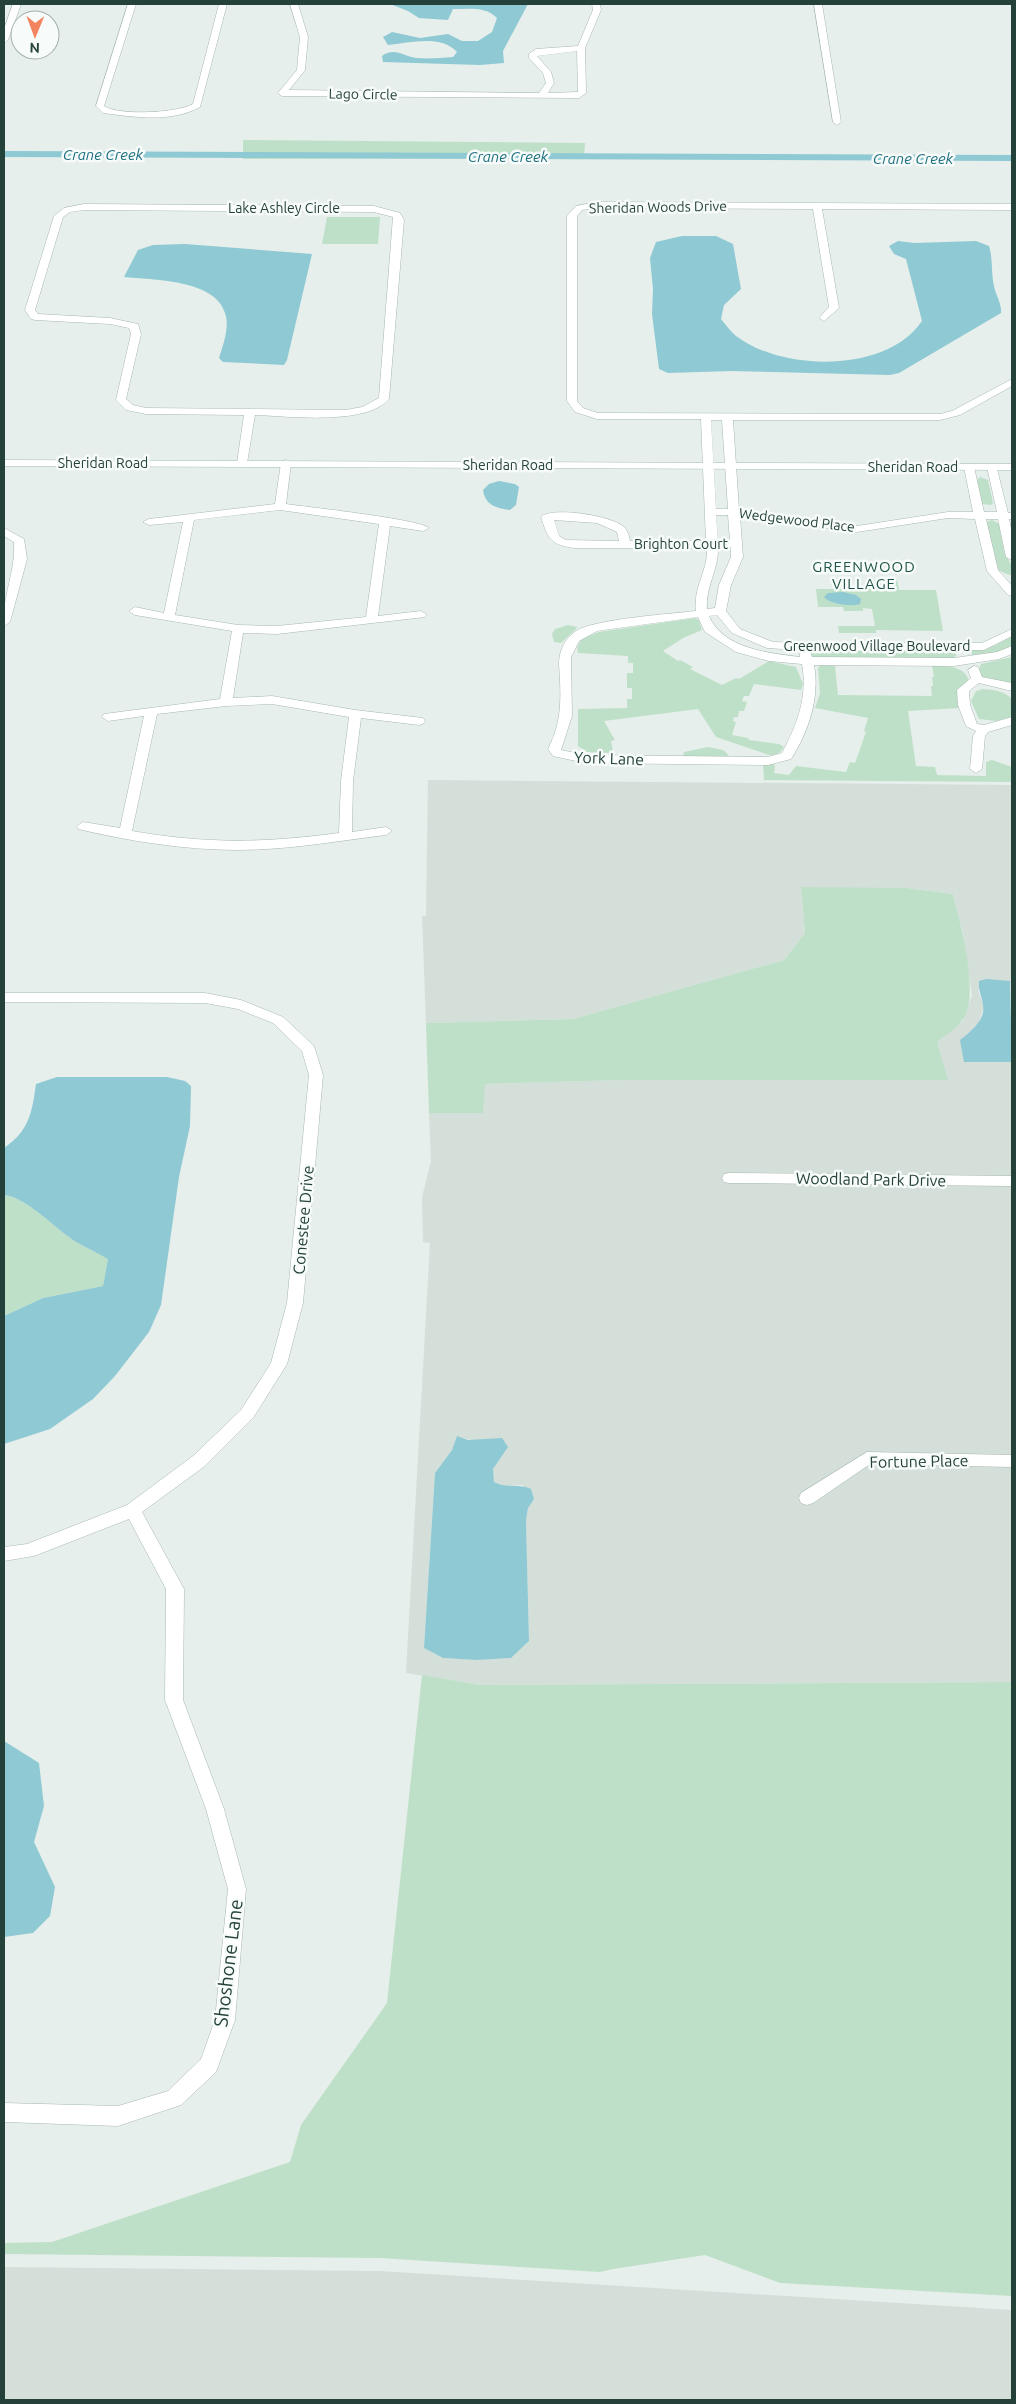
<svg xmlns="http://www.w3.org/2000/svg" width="1016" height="2404" font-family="Ubuntu,sans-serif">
<rect width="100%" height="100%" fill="#e6efeb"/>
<g fill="#d4dfda" fill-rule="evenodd">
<path d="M428 780 1012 785V1003L1010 981 978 990 984 1007 965 1062H1012V1682L480 1685 406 1673 430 1243 423 1242 422 1197 431 1161 429 1113H483L484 1084 622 1080 947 1079 937 1042 963 1021 972 995 963 933 953 894 907 888H801L805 933 784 960 573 1019 426 1023 422 916H426ZM457 1437 508 1447 493 1469 494 1482 500 1486 523 1485 528 1508 526 1521 529 1641 511 1658 477 1660 443 1658 424 1648 435 1473 452 1450Z"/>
<polygon points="4,2267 379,2271 1012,2310 1012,2400 4,2400"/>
</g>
<g fill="#bfe0c8">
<polygon points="243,140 585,143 584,158 243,159"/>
<polygon points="327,217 380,217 378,244 322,244"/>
<polygon points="980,477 988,480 993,503 991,505 982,504 977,480"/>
<polygon points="992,520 999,524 1004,552 1012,566 1012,574 1009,575 998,570 986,522"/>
<polygon points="868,580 897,580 899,590 936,590 943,631 876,630 876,633 839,633 838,626 875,626 872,609 863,608 863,611 844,611 843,607 818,607 816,589 870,589"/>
<path d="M695 618 699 620 702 630 683 638 663 651 678 661 680 660 693 667 690 669 722 685 736 678 739 679 769 661 796 667 803 684 801 690 754 684 749 696H744L742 701 747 702 744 711H739L738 717H734L733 721 736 722 732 735 748 738 749 740 779 744 784 747C779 754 777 755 769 755L716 737 698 709 604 721 615 740 611 741 613 752 611 753 587 752 578 746V709L627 708V699H632V688H627V673H633V663H628V656L578 653 577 647 582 639 599 632Z"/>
<polygon points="568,625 577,627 576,629 561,643 554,642 552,634 555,629"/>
<path d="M1012 636V648C999 654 986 655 972 656V650L996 645Z"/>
<polygon points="814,650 946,651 955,653 956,656 952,659 811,658 810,652"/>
<polygon points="1012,657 1012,684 1010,685 983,679 979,669 981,664"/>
<path d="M821 665 835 666 838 695 932 696 931 686H933L932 677H934L932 666C945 666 966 665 969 682L960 708 908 711 916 766 935 767 937 775 986 776V762L992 760 1012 767V782L764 780 763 764H773L775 766 774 773 789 775 796 766 846 772 850 762 855 763 866 732 864 731 868 718 815 708 820 693 818 668Z"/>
<path d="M983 689C994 690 1004 691 1012 699L1011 717 996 721 979 719 971 701 976 691Z"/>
<polygon points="708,747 723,750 729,755 725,757 683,756 684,752"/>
<path d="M801 887 907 888 953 894C960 922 982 1000 961 1022 955 1030 945 1035 937 1042L948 1080H622L485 1084 483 1113H429L426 1023 573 1019 784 960 805 933Z"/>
<path d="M4 1195C26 1197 57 1230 76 1242 86 1248 97 1253 108 1258L103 1286 43 1298 4 1316Z"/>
<polygon points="422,1675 480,1685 1012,1682 1012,2296 780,2283 705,2255 613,2269 600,2272 380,2258 4,2254 4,2243 52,2242 290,2162 301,2125 387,2003"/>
</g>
<g fill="#8ec9d4">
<path d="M390 4H528L503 51 504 63 480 65 383 62 382 56C394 47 403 56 416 58 428 59 441 58 453 57L457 52C441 34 409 43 388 45L383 37 392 32 420 38 448 34 462 41H478L492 32 497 18C486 6 468 9 453 9L448 20 419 18 408 11Z"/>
<path d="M682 236H716L733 244 741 289 724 305 721 319C726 325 731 332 736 336 783 372 887 373 922 321L906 259 894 254 889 246 898 241 914 243 976 241 989 246C993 259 991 273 994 286 996 296 1002 304 1001 313L899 373 890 375 731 371 668 373 659 369 652 314 653 289 650 258 656 242Z"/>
<path d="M185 244 312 254 287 360 284 365 223 362 219 358C223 345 230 327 225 313 215 279 152 280 124 277L138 250 153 245Z"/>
<path d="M499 481 515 484 519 487 516 505 510 510C496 508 485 505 483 490L489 484Z"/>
<path d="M843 592 856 595 861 599 860 604C852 607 829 604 824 597L828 593Z"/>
<path d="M986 979 1010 981 1012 1062H964L960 1040C970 1032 986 1020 983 1005 982 996 978 991 979 981Z"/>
<path d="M57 1077H167L185 1081 191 1086 190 1126 179 1177 161 1305 149 1332 115 1376 93 1399 50 1429 4 1444V1316L43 1298 103 1286 108 1259C98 1253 86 1248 76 1242 57 1230 26 1197 4 1195V1148C29 1131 32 1113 36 1084Z"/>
<path d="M457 1436 468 1440 502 1438 508 1447 493 1469 494 1482C506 1489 519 1483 531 1489L534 1499 528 1508 526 1521 529 1641 511 1658 477 1660 443 1658 424 1648 435 1473 452 1450Z"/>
<polygon points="4,1741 39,1763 44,1806 34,1842 55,1887 50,1916 33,1933 4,1937"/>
</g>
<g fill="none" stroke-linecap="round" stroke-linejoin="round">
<polygon fill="#8ec9d4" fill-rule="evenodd" points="4,151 1012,155 1012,161 4,157"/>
<defs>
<g id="street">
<polygon points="13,4 21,4 8,40 4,43 4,29"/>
<path d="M128 4H136L104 106C119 116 177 113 193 104L219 4H227L200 107C171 123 134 117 103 113L96 106Z"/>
<path d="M290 4H298L308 37 305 70 289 90 539 93 546 83 543 73 529 58V54L536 49 578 46 593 10 592 4H600L601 10 585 48 586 93 579 98 282 96 278 93 297 70 300 37ZM577 51 578 92 548 93 554 83 551 72 537 56Z"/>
<polygon points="814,4 822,4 841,122 837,125 833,122"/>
<path d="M596 202 1012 204V210L822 209 839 308 824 321 819 318 829 307 813 209 596 208 582 210 577 216V401L583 408 598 413 940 414 952 411 1012 379V386L960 415 940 420H733L739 510 857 526 948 512H973L964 467 969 464 974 467 984 512H997L987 467 988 465H996L1008 513H1012V519H1009L1012 533V560L1006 557 998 519H986L998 570 1012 586V596L1008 595 987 571 975 519 948 518 857 532 740 516 743 557 731 585 726 611 740 629 773 642 804 643H982L1012 629V636L984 650 810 651 812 657 954 658 997 652 1012 646V654L999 659 954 666 814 665C820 697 809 731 791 759L768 765 585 763 553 756 548 749C563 720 561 695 559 664 559 651 565 638 576 631 595 619 670 614 696 611 693 586 708 572 707 548H575C551 545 548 539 541 517 552 506 613 516 624 527 628 531 629 536 630 541H706L701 419H597L575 412 567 401V216L576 206ZM711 420H722L728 509H716ZM716 515H728L730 541H718ZM554 520 597 523 617 532 619 541 566 540 559 536ZM718 547H731V557L719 585 715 608 707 609C705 587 719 570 718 547ZM717 615 732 633 767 648 799 650 800 657C769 653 723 649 709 616ZM698 617 705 632 736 652 769 661 802 664C808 697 797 725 782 753L768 757 585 755 561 750 572 716 571 657 579 641 597 631Z"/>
<path d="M84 204 374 206 400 213 404 220 389 399C366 426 288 416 255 415L247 463 242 466 237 463 244 415 146 414 126 410 116 400 131 334 129 328 110 324 35 320 31 319 25 310 54 216 64 208ZM84 210 374 212 393 217 379 398 362 407 346 410 146 408 133 405 126 399 141 334 138 324 110 318 38 314 35 310 63 217 70 212Z"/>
<path d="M286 460 291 463 286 504C306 507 419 519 429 528L423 531 390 526 378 616 421 611 427 615 425 617 277 634 243 633 233 698 272 696 355 710 423 718 425 721 423 724 419 725 361 718 353 781 352 832 386 827 392 831 386 835C337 841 287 850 238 850 186 850 128 841 78 829L77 826 83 822 120 828 144 716 108 721 102 717 104 714 220 699 232 631 135 615 129 611 135 607 164 613 183 522 149 525 143 522 149 519 275 504 281 463ZM280 510 379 524 366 617 277 626 238 625 175 615 194 520ZM272 704 349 717 341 781 339 833C263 843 207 844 132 831L157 714 226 706Z"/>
<path d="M4 528 24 539 27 559 10 622 4 626C2 595 16 572 14 542L4 536Z"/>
<polygon points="974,666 978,667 982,677 1012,683 1012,691 979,683 969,691 970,705 977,724 984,725 1012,717 1012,725 988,732 985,736 982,769 976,773 970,769 973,736 976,731 966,726 958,705 957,690 971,678 968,670"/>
<polygon points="4,993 205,993 241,1000 283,1017 314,1046 323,1075 303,1303 287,1364 253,1418 205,1466 142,1512 184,1589 183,1700 224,1809 246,1889 235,2020 216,2072 181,2105 118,2126 4,2122 4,2103 118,2106 168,2091 201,2059 215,2020 228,1889 206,1809 165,1700 166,1589 129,1519 34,1556 4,1561 4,1547 27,1544 127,1505 193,1456 241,1410 271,1363 287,1303 309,1075 302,1051 273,1023 238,1009 205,1003 4,1002"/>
<polygon points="729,1173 1012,1176 1012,1186 729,1183 724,1182 722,1178 724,1174"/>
<polygon points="867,1452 1012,1455 1012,1467 870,1464 813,1503 807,1505 801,1503 799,1498 801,1493"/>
</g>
<polygon id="secondary" points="4,460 1012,464 1012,470 4,466"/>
</defs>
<use href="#street" stroke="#a8b8b2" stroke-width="1"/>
<use href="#secondary" stroke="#a4bbb3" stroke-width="1"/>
<use href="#street" fill="#fff" fill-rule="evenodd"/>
<use href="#secondary" fill="#fff" fill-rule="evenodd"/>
</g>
<g text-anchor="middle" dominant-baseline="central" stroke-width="5" stroke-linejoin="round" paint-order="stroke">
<g font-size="14" fill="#24423a" stroke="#f7fbf9">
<text transform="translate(363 94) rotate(1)">Lago Circle</text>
<text transform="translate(658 207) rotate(-1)">Sheridan Woods Drive</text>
<text x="284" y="208">Lake Ashley Circle</text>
<text x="103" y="463">Sheridan Road</text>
<text x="508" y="465">Sheridan Road</text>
<text x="913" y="467">Sheridan Road</text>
<text transform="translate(797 520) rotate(7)">Wedgewood Place</text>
<text x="681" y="544">Brighton Court</text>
<text x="877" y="646">Greenwood Village Boulevard</text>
</g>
<g font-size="15" font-style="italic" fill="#1c6f80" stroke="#f7fbf9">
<text x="103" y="154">Crane Creek</text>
<text x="508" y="156">Crane Creek</text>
<text x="913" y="158">Crane Creek</text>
</g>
<g font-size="15" letter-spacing="1" fill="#1f5548" stroke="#f7fbf9">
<text x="864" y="566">GREENWOOD<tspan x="864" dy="17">VILLAGE</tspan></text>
</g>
<g font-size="16" fill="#24423a" stroke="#f7fbf9">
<text transform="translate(609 758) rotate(2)">York Lane</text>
<text transform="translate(871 1179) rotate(1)">Woodland Park Drive</text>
<text transform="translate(303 1220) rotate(-85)">Conestee Drive</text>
<text transform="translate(919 1461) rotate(-1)">Fortune Place</text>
</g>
<g font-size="19" fill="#24423a" stroke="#f7fbf9">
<text transform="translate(228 1963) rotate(-83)">Shoshone Lane</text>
</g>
</g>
<rect width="1016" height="2404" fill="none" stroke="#24423a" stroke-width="10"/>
<g transform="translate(35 35) rotate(181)"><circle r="24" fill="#f7fbf9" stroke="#a3b1ad"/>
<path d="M0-4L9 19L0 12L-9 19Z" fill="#f4845f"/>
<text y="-8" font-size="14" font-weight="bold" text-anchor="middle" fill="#24423a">N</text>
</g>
</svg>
